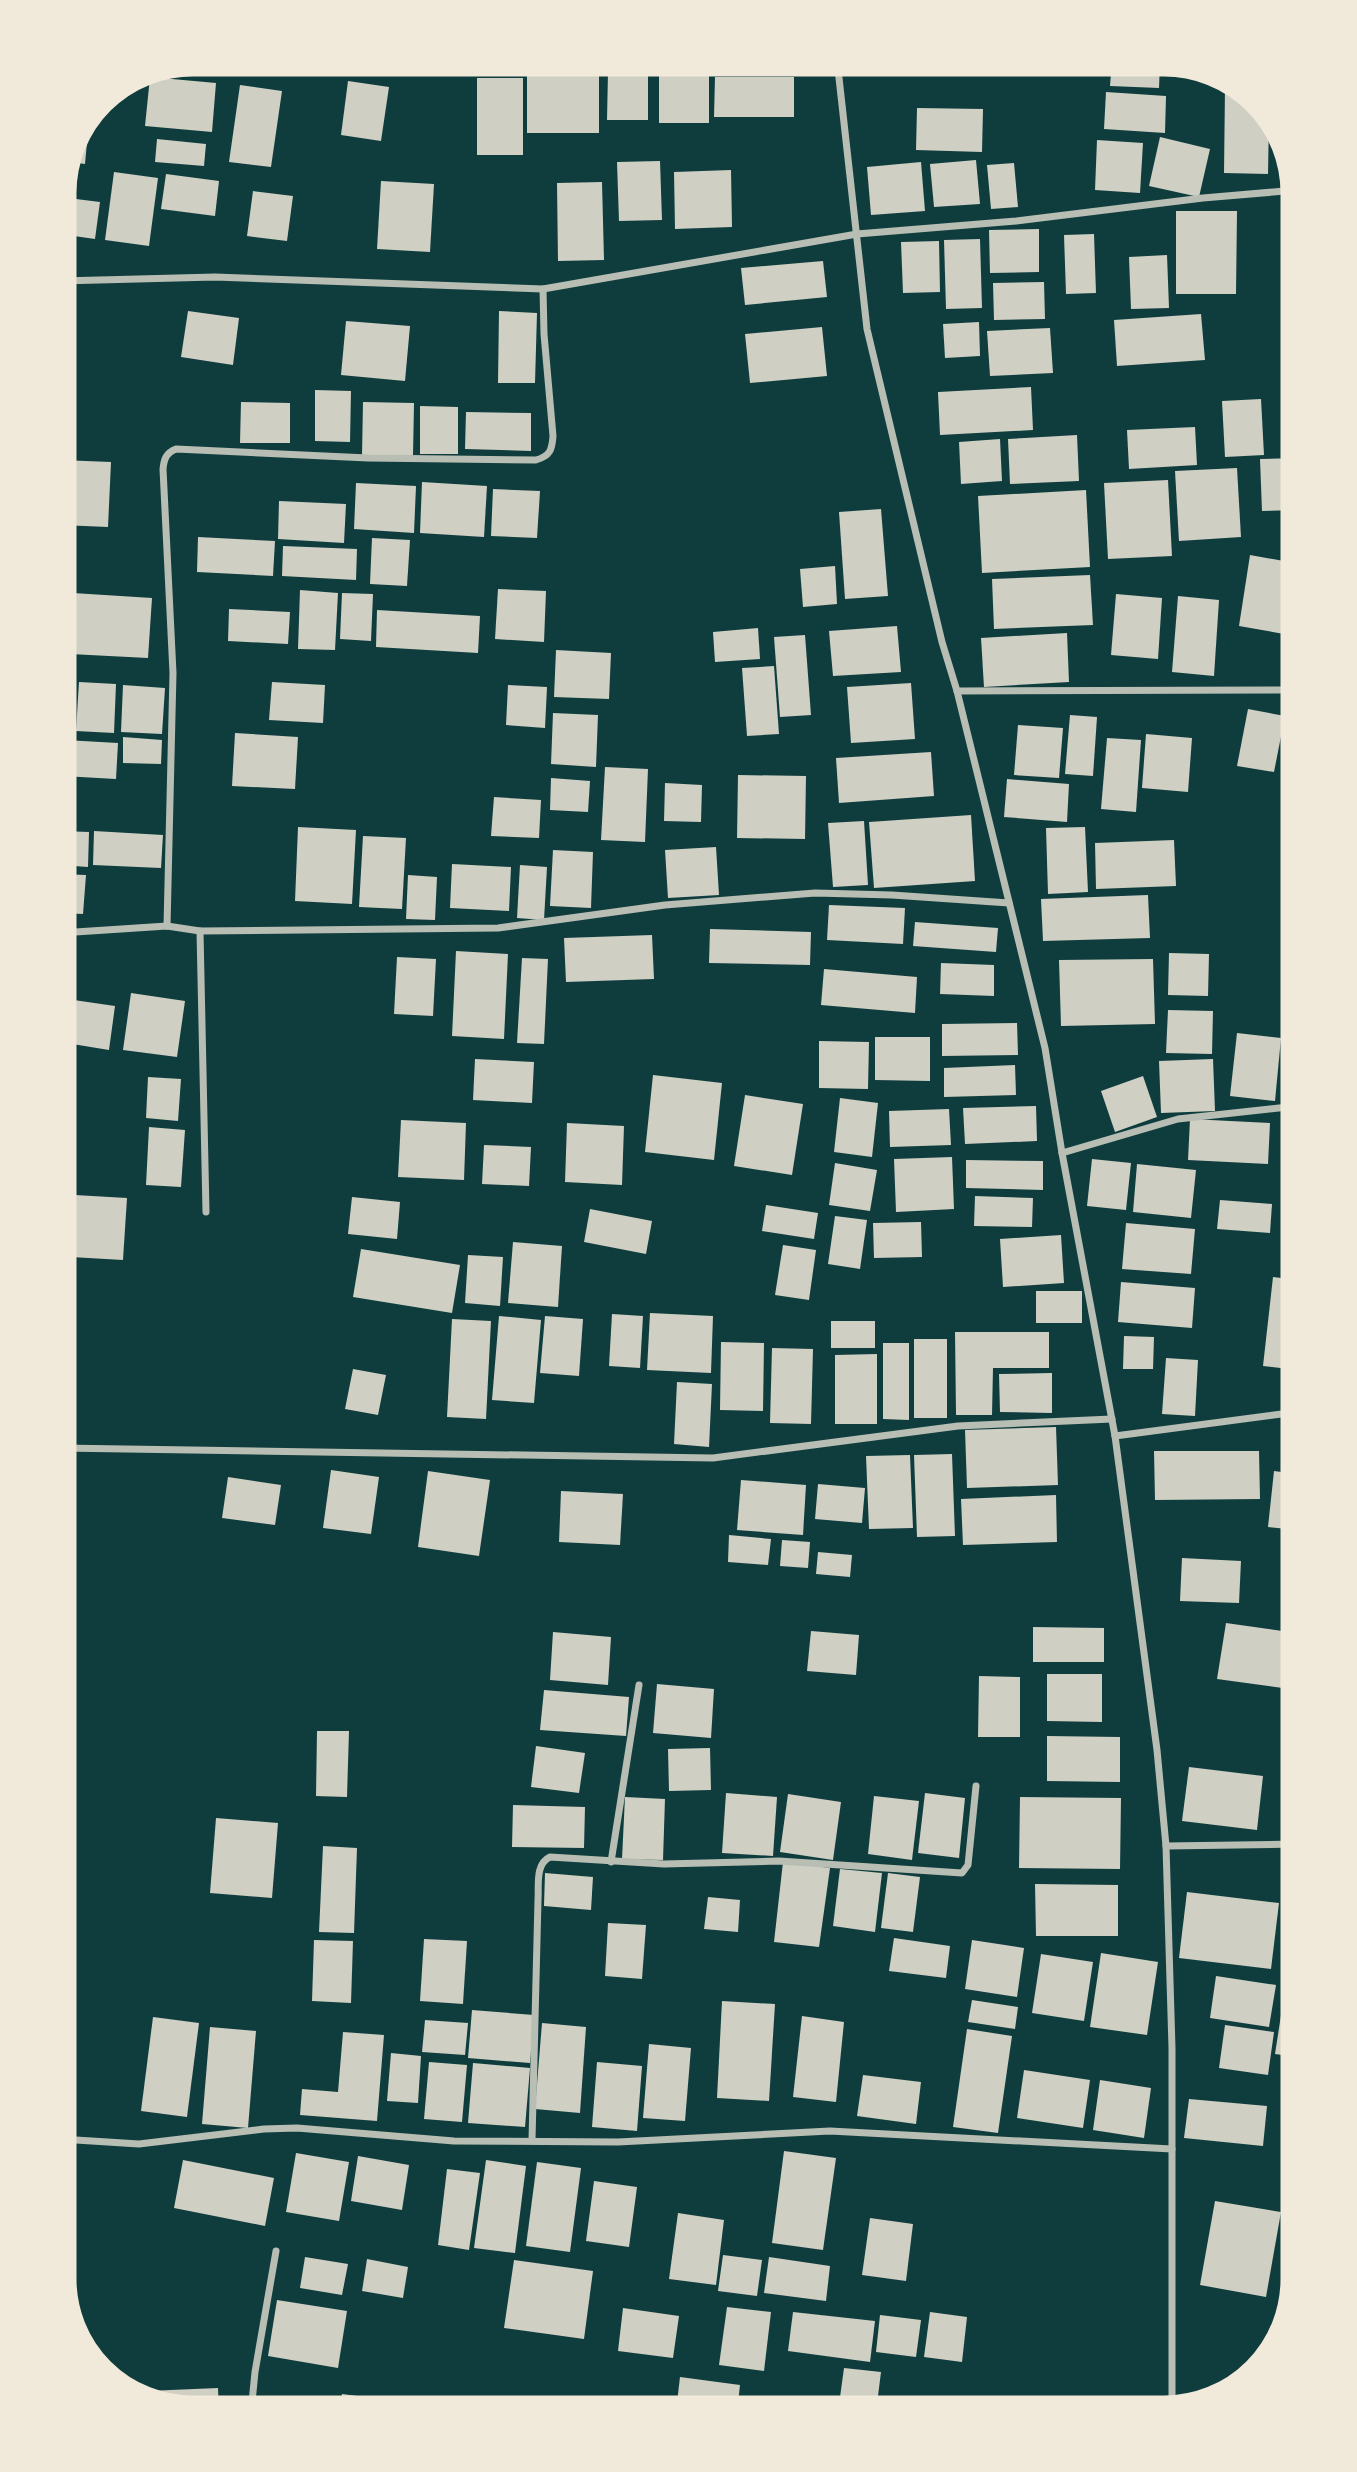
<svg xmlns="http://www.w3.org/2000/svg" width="1357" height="2472" font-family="'DM Sans',sans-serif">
<rect width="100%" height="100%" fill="#0f3d3e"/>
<g fill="#cfcfc3">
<polygon points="193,60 208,60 207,74 156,70 156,67"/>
<rect x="332" y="60" width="43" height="2"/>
<polygon points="1112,60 1160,63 1159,88 1110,86"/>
<polygon points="527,71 599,72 599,133 527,133"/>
<polygon points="608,72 648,72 648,120 607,120"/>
<polygon points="659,72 709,73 709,123 659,123"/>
<polygon points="150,77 216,83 212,132 145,126"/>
<polygon points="715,77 794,77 794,117 714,117"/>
<rect x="477" y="78" width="46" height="77"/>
<polygon points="348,81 389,87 381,141 341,135"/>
<polygon points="240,85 282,91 271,167 229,162"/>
<polygon points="1225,88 1246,88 1269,118 1268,174 1224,173"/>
<polygon points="1106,92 1166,96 1165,133 1104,129"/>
<polygon points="917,108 983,109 982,152 916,150"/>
<polygon points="89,121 85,164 70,162"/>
<polygon points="1160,137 1210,149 1199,197 1149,186"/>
<polygon points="157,139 206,144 204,166 155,162"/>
<polygon points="1097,140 1143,143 1140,193 1095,190"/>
<polygon points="976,160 980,204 934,207 930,164"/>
<polygon points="660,161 662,220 619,221 617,162"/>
<polygon points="921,162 925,211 871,215 867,167"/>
<polygon points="1014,163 1018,207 991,209 987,165"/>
<polygon points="731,170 732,227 675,229 674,172"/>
<polygon points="114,172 158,178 149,246 105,240"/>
<polygon points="166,174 219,181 215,216 161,209"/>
<polygon points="381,181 434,184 430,252 377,249"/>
<polygon points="602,182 604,260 558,261 557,183"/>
<polygon points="253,191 293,196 287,241 247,236"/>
<polygon points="60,197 100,202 95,239 60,234"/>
<polygon points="1288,200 1297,200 1297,274 1287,274"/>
<polygon points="1176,211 1237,211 1236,294 1176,294"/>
<polygon points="1039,229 1039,272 990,273 989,230"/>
<polygon points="1094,234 1096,293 1066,294 1064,235"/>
<polygon points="980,239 982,308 946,309 944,240"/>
<polygon points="939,241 940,292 903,293 901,242"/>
<polygon points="1167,255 1169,308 1131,309 1129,257"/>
<polygon points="823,261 827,297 745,305 741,268"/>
<polygon points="1044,282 1045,319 994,320 993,283"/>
<polygon points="188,311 239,318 233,365 181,357"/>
<polygon points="499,311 537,313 535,383 498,383"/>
<polygon points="1201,314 1205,360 1117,366 1114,320"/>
<polygon points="346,321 410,326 405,381 341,375"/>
<polygon points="979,322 980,356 945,358 943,324"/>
<polygon points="822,327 827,376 750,383 745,334"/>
<polygon points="1050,328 1053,373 990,376 987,331"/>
<polygon points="1031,387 1033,430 940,435 938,392"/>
<polygon points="315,390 351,391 350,442 315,441"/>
<polygon points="1261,399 1264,455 1225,457 1222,401"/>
<polygon points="241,402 290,403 290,443 240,443"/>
<polygon points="363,402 414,403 413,455 362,455"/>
<polygon points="420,406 458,407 458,454 420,454"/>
<polygon points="466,412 531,413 531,451 465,449"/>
<polygon points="1195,427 1197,465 1129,469 1127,430"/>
<polygon points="1077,435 1079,481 1010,484 1008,439"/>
<polygon points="1000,439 1002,481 961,484 959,442"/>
<polygon points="1297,458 1297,510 1262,511 1260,459"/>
<polygon points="60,460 111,462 108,527 60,525"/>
<polygon points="1237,468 1241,537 1179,541 1175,471"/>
<polygon points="1168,480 1172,556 1108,559 1104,483"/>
<polygon points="422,482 487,486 484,537 420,533"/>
<polygon points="356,483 416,486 414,533 354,529"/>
<polygon points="493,489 540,491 537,538 491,536"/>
<polygon points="1086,490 1090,567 982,573 978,496"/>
<polygon points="279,501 346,504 344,543 278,539"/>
<polygon points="881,509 888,596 845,599 839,512"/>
<polygon points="198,537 275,541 273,576 197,572"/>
<polygon points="372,538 410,540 407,586 370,584"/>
<polygon points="283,546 357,549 356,580 282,576"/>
<polygon points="1250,555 1295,563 1284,634 1239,626"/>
<polygon points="835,566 837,604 803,607 800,569"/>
<polygon points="1090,575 1093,625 994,629 992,579"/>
<polygon points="498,589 546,591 544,642 495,639"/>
<polygon points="300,590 338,593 335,650 298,649"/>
<polygon points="73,593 152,598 148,658 70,654"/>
<polygon points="342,593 373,594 371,641 340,639"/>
<polygon points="1116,594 1162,598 1158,659 1111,655"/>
<polygon points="1178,596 1219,600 1214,676 1172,672"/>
<polygon points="229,609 290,612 288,644 228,641"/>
<polygon points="377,610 480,616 478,653 376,647"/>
<polygon points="897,626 901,672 833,676 829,631"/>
<polygon points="758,628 760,659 715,662 713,632"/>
<polygon points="1067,633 1069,682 984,687 981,638"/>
<polygon points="805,635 811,715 780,717 774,637"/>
<polygon points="556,650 611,653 609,699 554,697"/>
<polygon points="1296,657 1297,657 1297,676 1293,676"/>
<polygon points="774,666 779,734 747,736 742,668"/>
<polygon points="79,682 116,684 114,733 76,731"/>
<polygon points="272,682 325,685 323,723 269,720"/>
<polygon points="911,683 915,739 851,743 847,687"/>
<polygon points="123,685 165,688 162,734 121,732"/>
<polygon points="508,685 547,687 545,728 506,725"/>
<polygon points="60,686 75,687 73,727 60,726"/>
<polygon points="1248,709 1285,716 1274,772 1237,766"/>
<polygon points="553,713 598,715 596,767 551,764"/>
<polygon points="1070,715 1097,717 1093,776 1065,774"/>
<polygon points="1018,725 1063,728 1059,778 1014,775"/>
<polygon points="1290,725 1297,726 1297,754 1285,751"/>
<polygon points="235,733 298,737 295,789 232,786"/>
<polygon points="1146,734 1192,738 1188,792 1142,788"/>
<polygon points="123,737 162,740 161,764 123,763"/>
<polygon points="1107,738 1141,740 1136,812 1101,809"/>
<polygon points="65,740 118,743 116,779 63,776"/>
<polygon points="931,752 934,796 839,803 836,758"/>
<polygon points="605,767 648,769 645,842 601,840"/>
<polygon points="738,775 806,776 805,839 737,838"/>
<polygon points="551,778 590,781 588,812 550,810"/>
<polygon points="1007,779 1069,784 1067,822 1004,817"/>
<polygon points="665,783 702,785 701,822 664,821"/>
<polygon points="494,797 541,800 539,838 491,836"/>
<polygon points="971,815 975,881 874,888 869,822"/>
<polygon points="864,821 868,885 833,887 828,823"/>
<polygon points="298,827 356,830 352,904 295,901"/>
<polygon points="1085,827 1088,892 1048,894 1046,828"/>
<polygon points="62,831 89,832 88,867 60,865"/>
<polygon points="94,831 163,835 161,868 93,865"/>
<polygon points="363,836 406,838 402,909 359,907"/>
<polygon points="1174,840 1176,886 1096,889 1095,843"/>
<polygon points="716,847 719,895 668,898 665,850"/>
<polygon points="553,850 593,852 591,908 550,906"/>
<polygon points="452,864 511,867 509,911 450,908"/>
<polygon points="520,865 547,867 544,920 517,918"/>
<polygon points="60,874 86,875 83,914 60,913"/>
<polygon points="408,875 437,877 435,920 406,919"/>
<polygon points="1148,895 1150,938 1043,941 1041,899"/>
<polygon points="829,905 905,908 903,944 827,940"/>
<polygon points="915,922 998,928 996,952 913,946"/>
<polygon points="710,929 811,932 810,965 709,963"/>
<polygon points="652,935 654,979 566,982 564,938"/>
<polygon points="1293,946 1297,946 1297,981 1290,980"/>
<polygon points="456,951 508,954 504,1039 452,1036"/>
<polygon points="1169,953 1209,954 1208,996 1168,995"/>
<polygon points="397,957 436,959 433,1016 394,1014"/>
<polygon points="522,958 548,959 544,1044 517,1043"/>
<polygon points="1153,959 1155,1024 1061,1026 1059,960"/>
<polygon points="941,963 994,965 994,996 940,994"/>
<polygon points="824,969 917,977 915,1013 821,1005"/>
<polygon points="131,993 185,1001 177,1057 123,1050"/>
<polygon points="60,998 115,1006 109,1050 60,1042"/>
<polygon points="1168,1010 1213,1011 1212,1054 1166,1053"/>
<polygon points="1017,1023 1018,1055 942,1056 942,1024"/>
<polygon points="1294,1031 1297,1032 1297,1079 1288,1078"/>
<polygon points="1237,1033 1281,1038 1275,1101 1230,1096"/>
<polygon points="875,1037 930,1037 930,1081 875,1080"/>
<polygon points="819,1041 869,1042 868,1089 819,1088"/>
<polygon points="475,1059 534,1062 532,1103 473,1100"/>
<polygon points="1213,1059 1215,1111 1161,1113 1159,1061"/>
<polygon points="1015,1065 1016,1095 944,1097 944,1068"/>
<polygon points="653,1075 722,1083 714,1160 645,1152"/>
<polygon points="1143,1076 1157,1117 1115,1132 1101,1091"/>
<polygon points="148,1077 181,1079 178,1121 146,1118"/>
<polygon points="745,1095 803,1104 792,1175 734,1166"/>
<polygon points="840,1098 878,1103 872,1157 834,1152"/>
<polygon points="1036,1106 1037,1141 965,1144 963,1108"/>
<polygon points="949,1109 951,1145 890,1147 889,1111"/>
<polygon points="1190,1119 1270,1123 1268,1164 1188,1160"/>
<polygon points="401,1120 466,1123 464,1180 398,1177"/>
<polygon points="567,1123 624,1126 622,1185 565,1182"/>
<polygon points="1294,1124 1297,1124 1297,1197 1288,1196"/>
<polygon points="149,1127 185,1130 181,1187 146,1185"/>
<polygon points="484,1145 531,1147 529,1186 482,1184"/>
<polygon points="952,1157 954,1209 896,1212 894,1159"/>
<polygon points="1092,1159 1131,1163 1126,1210 1087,1206"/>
<polygon points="966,1160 1043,1161 1043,1190 966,1188"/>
<polygon points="835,1163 877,1170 870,1211 829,1205"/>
<polygon points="1137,1164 1196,1170 1191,1218 1133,1212"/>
<polygon points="75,1195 127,1198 123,1260 71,1257"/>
<polygon points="975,1196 1033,1198 1032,1227 974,1226"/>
<polygon points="352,1197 400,1202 397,1239 348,1234"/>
<polygon points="1220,1200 1272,1204 1270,1233 1217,1229"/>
<polygon points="766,1205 818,1213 814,1239 762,1231"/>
<polygon points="1290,1206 1297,1207 1297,1267 1285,1266"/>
<polygon points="590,1209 652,1221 646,1254 584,1242"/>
<polygon points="835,1216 867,1220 860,1269 828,1264"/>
<polygon points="921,1222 922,1257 874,1258 873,1223"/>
<polygon points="1126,1223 1195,1229 1191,1274 1122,1269"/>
<polygon points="1061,1235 1064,1283 1003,1287 1000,1239"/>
<polygon points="513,1242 562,1246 558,1307 508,1303"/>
<polygon points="783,1245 816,1250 809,1300 775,1295"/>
<polygon points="361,1249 460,1265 452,1313 353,1297"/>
<polygon points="468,1255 503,1257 500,1306 465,1303"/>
<polygon points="1273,1277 1297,1280 1297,1370 1263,1366"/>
<polygon points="1121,1282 1195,1288 1192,1328 1118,1322"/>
<rect x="1036" y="1291" width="46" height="32"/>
<polygon points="650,1313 713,1316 711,1373 647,1370"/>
<polygon points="612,1314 643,1316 640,1368 609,1366"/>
<polygon points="499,1316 541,1320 534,1403 492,1400"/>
<polygon points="545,1316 583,1319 579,1376 540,1373"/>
<polygon points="452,1319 491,1321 486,1419 447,1417"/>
<rect x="831" y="1321" width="44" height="27"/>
<polygon points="955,1332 1049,1332 1049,1368 993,1368 992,1415 956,1415"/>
<polygon points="1124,1336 1154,1337 1153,1369 1123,1369"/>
<rect x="914" y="1339" width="33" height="79"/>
<polygon points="721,1342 764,1343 763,1411 720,1410"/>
<polygon points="883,1343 909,1343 909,1420 883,1419"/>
<polygon points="772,1348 813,1349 811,1424 770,1423"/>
<polygon points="877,1354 877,1424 835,1424 835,1355"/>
<polygon points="1166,1358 1198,1360 1195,1416 1162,1414"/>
<polygon points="353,1369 386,1375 378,1415 345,1409"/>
<polygon points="1052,1373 1052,1413 1000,1412 999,1374"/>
<polygon points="677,1382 712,1384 709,1447 674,1444"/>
<polygon points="1056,1427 1058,1485 967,1488 965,1430"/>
<polygon points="1154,1451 1259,1451 1260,1499 1155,1500"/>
<polygon points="952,1454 955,1536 917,1537 914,1455"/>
<polygon points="910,1455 913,1528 869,1529 866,1456"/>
<polygon points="331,1470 379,1477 371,1534 323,1528"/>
<polygon points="428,1471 490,1480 479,1556 418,1547"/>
<polygon points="1274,1471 1297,1474 1297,1530 1268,1527"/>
<polygon points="228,1477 281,1485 275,1525 222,1518"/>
<polygon points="741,1480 806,1485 803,1535 737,1530"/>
<polygon points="818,1484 865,1488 862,1523 815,1519"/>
<polygon points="561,1491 623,1494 620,1545 559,1542"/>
<polygon points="1056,1495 1057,1542 963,1545 961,1499"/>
<polygon points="729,1535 771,1539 768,1565 728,1562"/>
<polygon points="782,1540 810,1542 808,1568 780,1566"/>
<polygon points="818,1552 852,1555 850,1577 816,1574"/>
<polygon points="1182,1558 1241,1561 1239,1603 1180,1601"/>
<polygon points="1226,1623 1297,1633 1297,1690 1217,1679"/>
<polygon points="1033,1627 1104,1628 1104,1662 1033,1662"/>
<polygon points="811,1631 859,1635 856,1675 807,1671"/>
<polygon points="553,1632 611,1637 608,1685 550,1680"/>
<polygon points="1047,1674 1102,1674 1102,1722 1047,1721"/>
<polygon points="979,1676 1020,1677 1020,1737 978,1737"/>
<polygon points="657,1684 714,1689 711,1738 653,1733"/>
<polygon points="544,1690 629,1697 626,1736 540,1730"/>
<polygon points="317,1731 349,1731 347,1797 316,1796"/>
<polygon points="1047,1736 1120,1737 1120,1782 1047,1781"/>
<polygon points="536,1746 585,1753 579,1793 531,1787"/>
<polygon points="710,1748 711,1790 669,1791 668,1749"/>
<polygon points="1189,1767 1263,1776 1257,1830 1182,1821"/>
<polygon points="726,1793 777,1797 773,1856 722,1853"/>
<polygon points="925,1793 965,1798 959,1858 918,1853"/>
<polygon points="788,1794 841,1802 833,1860 780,1852"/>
<polygon points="874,1796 919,1801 912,1860 868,1854"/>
<polygon points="625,1797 665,1799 663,1860 622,1859"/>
<polygon points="1020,1797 1121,1798 1120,1869 1019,1868"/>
<polygon points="513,1805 585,1807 584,1848 512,1847"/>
<polygon points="216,1818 278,1823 272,1898 210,1893"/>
<polygon points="323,1846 357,1848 354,1933 319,1932"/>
<polygon points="783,1862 830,1868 819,1947 774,1942"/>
<polygon points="840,1869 882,1873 875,1932 833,1926"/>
<polygon points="545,1873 593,1877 591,1910 544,1906"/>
<polygon points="888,1873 920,1877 913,1932 881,1928"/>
<polygon points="1035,1884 1118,1885 1118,1936 1036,1936"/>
<polygon points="1187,1892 1279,1903 1271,1969 1179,1958"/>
<polygon points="708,1897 740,1900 738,1932 704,1929"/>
<polygon points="608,1923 646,1925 642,1979 605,1976"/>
<polygon points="894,1938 950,1946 946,1978 889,1971"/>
<polygon points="424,1939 467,1941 463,2004 420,2001"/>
<polygon points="314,1940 353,1941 351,2003 312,2001"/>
<polygon points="972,1940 1024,1948 1017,1997 965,1989"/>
<polygon points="1101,1953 1158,1962 1147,2035 1090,2027"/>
<polygon points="1041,1954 1093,1962 1084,2021 1032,2013"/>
<polygon points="1216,1976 1276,1985 1269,2027 1210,2018"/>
<polygon points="1286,1983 1297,1985 1297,2057 1275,2054"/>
<polygon points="972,2000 1018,2007 1015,2029 968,2022"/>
<polygon points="722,2001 775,2004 769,2101 717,2098"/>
<polygon points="472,2010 534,2015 530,2063 468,2058"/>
<polygon points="802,2016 844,2022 836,2102 793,2097"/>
<polygon points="153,2017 199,2023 187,2117 141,2111"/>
<polygon points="425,2020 468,2023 465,2055 422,2052"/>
<polygon points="542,2023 586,2027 580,2113 535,2109"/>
<polygon points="1225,2025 1274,2032 1268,2075 1219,2068"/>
<polygon points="210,2027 256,2031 248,2128 202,2124"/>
<polygon points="967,2029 1012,2036 998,2133 953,2127"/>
<polygon points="343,2032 384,2035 377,2121 300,2115 302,2089 338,2092"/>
<polygon points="649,2044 691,2048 685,2121 643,2118"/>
<polygon points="391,2053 421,2056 418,2103 387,2101"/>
<polygon points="429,2062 467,2065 462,2122 424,2119"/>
<polygon points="597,2062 642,2066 637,2131 592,2127"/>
<polygon points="473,2063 530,2068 525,2127 468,2123"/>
<polygon points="1024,2070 1090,2080 1083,2128 1017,2118"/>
<polygon points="863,2075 921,2082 916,2124 857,2116"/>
<polygon points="1100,2080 1151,2088 1144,2138 1093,2130"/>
<polygon points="1189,2099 1267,2106 1263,2146 1184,2138"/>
<polygon points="784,2151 836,2158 823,2250 772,2243"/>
<polygon points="296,2153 349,2162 339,2221 286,2212"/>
<polygon points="358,2156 409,2165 402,2210 351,2201"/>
<polygon points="183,2160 274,2178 265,2226 174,2208"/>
<polygon points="486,2160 526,2166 515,2253 474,2248"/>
<polygon points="537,2162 581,2168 570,2252 526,2246"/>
<polygon points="447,2169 480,2173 469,2250 438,2245"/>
<polygon points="594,2181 637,2187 629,2247 586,2241"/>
<polygon points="1215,2201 1281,2212 1266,2297 1200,2285"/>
<polygon points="678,2213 724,2220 716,2285 669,2279"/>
<polygon points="870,2218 913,2224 906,2281 862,2275"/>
<polygon points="723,2255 762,2260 757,2296 718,2291"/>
<polygon points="305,2257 348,2264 342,2295 300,2288"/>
<polygon points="769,2257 830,2266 826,2301 764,2293"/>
<polygon points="367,2259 408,2267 403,2298 362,2291"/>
<polygon points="514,2260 593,2271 584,2339 504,2328"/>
<polygon points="277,2300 347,2311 338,2368 268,2356"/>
<polygon points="727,2307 771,2312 764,2371 719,2365"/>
<polygon points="623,2308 679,2316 673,2358 618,2351"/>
<polygon points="793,2312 875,2321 870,2362 788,2351"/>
<polygon points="930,2312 967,2317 962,2362 924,2357"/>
<polygon points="880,2315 921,2320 916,2357 876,2352"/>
<polygon points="844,2368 881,2372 876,2412 838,2412"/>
<polygon points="680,2377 740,2385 737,2412 676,2411"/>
<polygon points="218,2388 219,2412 185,2412 147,2400 147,2391"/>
<polygon points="342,2394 389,2400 387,2412 339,2412"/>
<polygon points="790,2401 830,2406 829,2412 788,2412"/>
</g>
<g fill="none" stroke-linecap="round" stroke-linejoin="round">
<g stroke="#b8beb3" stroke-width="7">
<polyline points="837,60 867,329 942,642 957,691 1045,1048 1062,1153 1115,1436 1157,1750 1166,1846 1172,2048 1172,2411"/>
<polyline points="60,281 215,277 543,289"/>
<polyline points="957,691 1297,690"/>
<path d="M167 926 173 673 163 469C164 459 166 453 176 449L368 458 536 460C550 456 552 450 553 436L544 334 543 289 857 234 1016 221 1203 198 1297 190"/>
<polyline points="200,931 206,1212"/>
<polyline points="60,933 167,926 200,931 498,928 665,905 815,893 892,895 1009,903"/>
<polyline points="1062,1153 1178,1119 1297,1106"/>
<polyline points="1115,1436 1297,1412"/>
<polyline points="60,1448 713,1458 958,1426 1112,1419"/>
<polyline points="1166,1846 1297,1844"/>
<polyline points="611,1862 639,1685"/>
<polyline points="60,2139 139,2144 264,2129 297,2128 454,2141 618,2142 830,2131 1172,2149"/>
<path d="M532 2140 538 1900C539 1885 535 1864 550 1857L664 1864 779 1861 962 1873 968 1865 976 1786"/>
<polyline points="251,2412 255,2372 276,2251"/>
</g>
</g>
<path d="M0 0H1357V2472H0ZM193 72H1164A121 121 0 0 1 1285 193V2279A121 121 0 0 1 1164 2400H193A121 121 0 0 1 72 2279V193A121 121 0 0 1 193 72Z" fill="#f1e9da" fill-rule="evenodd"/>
<path fill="none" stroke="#f1e9da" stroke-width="9" d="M193 72H1164A121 121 0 0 1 1285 193V2279A121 121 0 0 1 1164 2400H193A121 121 0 0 1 72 2279V193A121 121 0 0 1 193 72Z"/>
</svg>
